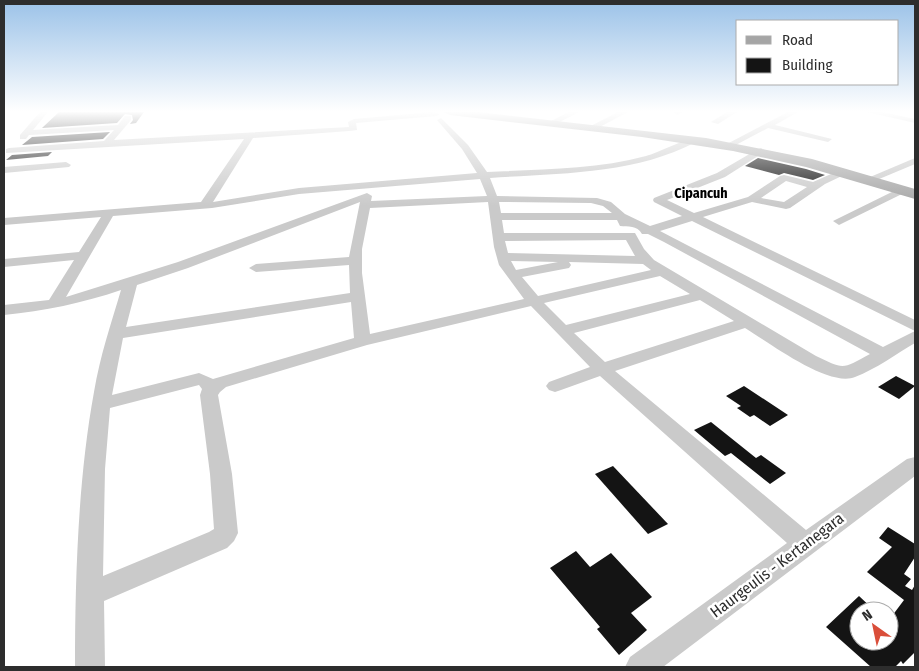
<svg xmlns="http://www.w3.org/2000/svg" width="919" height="671" font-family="'Fira Sans Condensed',sans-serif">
<rect width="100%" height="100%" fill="#fff"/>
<g fill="#141414">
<polygon points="59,112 144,112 136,123 130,124 133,120 132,115 125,114 117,123 42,128"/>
<polygon points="110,132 103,139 22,145 32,137"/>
<polygon points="52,152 48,156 6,160 12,155"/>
<polygon points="758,158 806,169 825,175 813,180 784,173 779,175 745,166"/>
<polygon points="896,376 915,386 899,399 878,387"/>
<polygon points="744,386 788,415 770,426 754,415 750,417 737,408 741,406 726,396"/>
<polygon points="711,422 756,458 761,455 786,473 770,484 731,453 725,456 694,430"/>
<polygon points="613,466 668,524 648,534 595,474"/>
<polygon points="888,527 915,544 915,557 904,574 911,579 905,586 912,590 915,585 915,652 903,664 901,661 895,667 871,667 826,627 859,596 875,611 859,611 859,641 889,641 889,620 904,600 867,572 892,547 879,538"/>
<polygon points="576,551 590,567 611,553 652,597 631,613 647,630 619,655 597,629 600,627 550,568"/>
</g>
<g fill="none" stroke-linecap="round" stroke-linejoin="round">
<g fill="#cacaca" fill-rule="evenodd">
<path d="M40 112H48L33 130 118 125 125 116H131V120L114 140 349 127 348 122 354 119 432 112 440 114 436 116 356 123 357 130 349 131 253 138 213 202 299 188 477 173 462 149 437 120 441 118 468 145 487 172C539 169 595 170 646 156 658 153 688 137 696 138V142C633 175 559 173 490 178L497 196 597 198 611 202 625 214 650 226 682 216 654 202 653 200 654 198 717 173 758 149 761 148 766 151 725 177 667 200 694 213 748 197 780 176 784 175 813 182 840 170H846V174L825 184 790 208 786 209 752 202 703 217 915 320V331L692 221 660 231 883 347 915 331V343C896 354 876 369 855 377 829 388 768 342 745 328L615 371 806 530 907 459 915 457V476L663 667H625L630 657 787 543 600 376 561 390 555 392 549 390 546 386 549 382 590 367 531 306 367 345 226 387 220 392 218 395 232 474 238 533 234 541 227 548 104 601 105 667H75C75 579 78 479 94 392 100 356 111 324 121 290 83 303 44 311 4 315V305L49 300 74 260 4 267V259L79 252 101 217 4 225V218L201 202 244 139 6 153V149L9 148 104 141 114 130 29 135 26 139H20V135ZM480 179 487 196 371 201 372 196 367 193 178 262 66 297 113 216 212 208 299 194ZM786 181 807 187 784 202 761 198ZM360 202 349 257 256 264 249 268 256 272 349 265 350 293 126 327 137 285 188 268ZM488 202 494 247 499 265 524 299 370 334 362 273V249L370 208ZM499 202 591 203 603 206 612 213H501ZM502 220H617L620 226C628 227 637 225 642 234H648L664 242 870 354C842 369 845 370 816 356L654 260 644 249 635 233H504ZM626 240 635 256 508 253 505 241ZM511 261 558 262 516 270ZM569 262 643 264 651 270 538 296 522 277 569 268 571 265ZM660 276 690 294 566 325 544 303ZM700 300 734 321 605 362 574 333ZM351 302 354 338 213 379 199 373 112 395 123 338ZM199 385 202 389 200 395 210 474 214 529 209 532 103 576 105 469 110 408Z"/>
<polygon points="569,112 579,112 552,126 545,124"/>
<polygon points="618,112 628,112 594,130 587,128"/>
<polygon points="674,112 683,112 677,115"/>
<polygon points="727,112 737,112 718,124 711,122"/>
<polygon points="788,112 798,112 775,125 832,139 828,142 768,128 732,147 729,148 725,145"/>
<polygon points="867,112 882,112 915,119 915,123"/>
<polygon points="915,158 915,164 872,182 868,183 863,180"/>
<polygon points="66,162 71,165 69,167 4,173 4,167"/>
<polygon points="902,187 907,190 906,192 843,223 839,225 833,221"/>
</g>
<polygon fill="#a5a5a5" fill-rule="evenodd" points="444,112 478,112 706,138 812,159 915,189 915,199 806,167 733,151 642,137 450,115"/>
</g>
<linearGradient id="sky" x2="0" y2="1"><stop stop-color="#9bc2e8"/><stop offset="0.54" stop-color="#fff"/><stop offset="1" stop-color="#fff" stop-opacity="0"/></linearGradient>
<rect width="919" height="206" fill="url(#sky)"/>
<g text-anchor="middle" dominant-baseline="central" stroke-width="5" stroke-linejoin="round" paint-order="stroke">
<g font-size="14" font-weight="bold" fill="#000" stroke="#fff">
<text x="701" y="193">Cipancuh</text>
</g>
<g font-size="16" fill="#2d2d2d" stroke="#fff">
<text transform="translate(777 565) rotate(-37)">Haurgeulis - Kertanegara</text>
</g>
</g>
<rect width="919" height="671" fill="none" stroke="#2d2d2d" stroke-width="10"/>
<rect x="736" y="20" width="162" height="65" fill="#ffffff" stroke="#ababab"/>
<rect x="746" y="36" width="25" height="8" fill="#a5a5a5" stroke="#ababab"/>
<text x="782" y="45" font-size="15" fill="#2d2d2d">Road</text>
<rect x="746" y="58" width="25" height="15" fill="#141414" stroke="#ababab"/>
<text x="782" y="70" font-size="15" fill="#2d2d2d">Building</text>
<g transform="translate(874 626) rotate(327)"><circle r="24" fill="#ffffff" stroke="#ababab"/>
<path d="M0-4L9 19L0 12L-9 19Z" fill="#da4e3a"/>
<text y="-8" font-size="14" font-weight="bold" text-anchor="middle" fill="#2d2d2d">N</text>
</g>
</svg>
